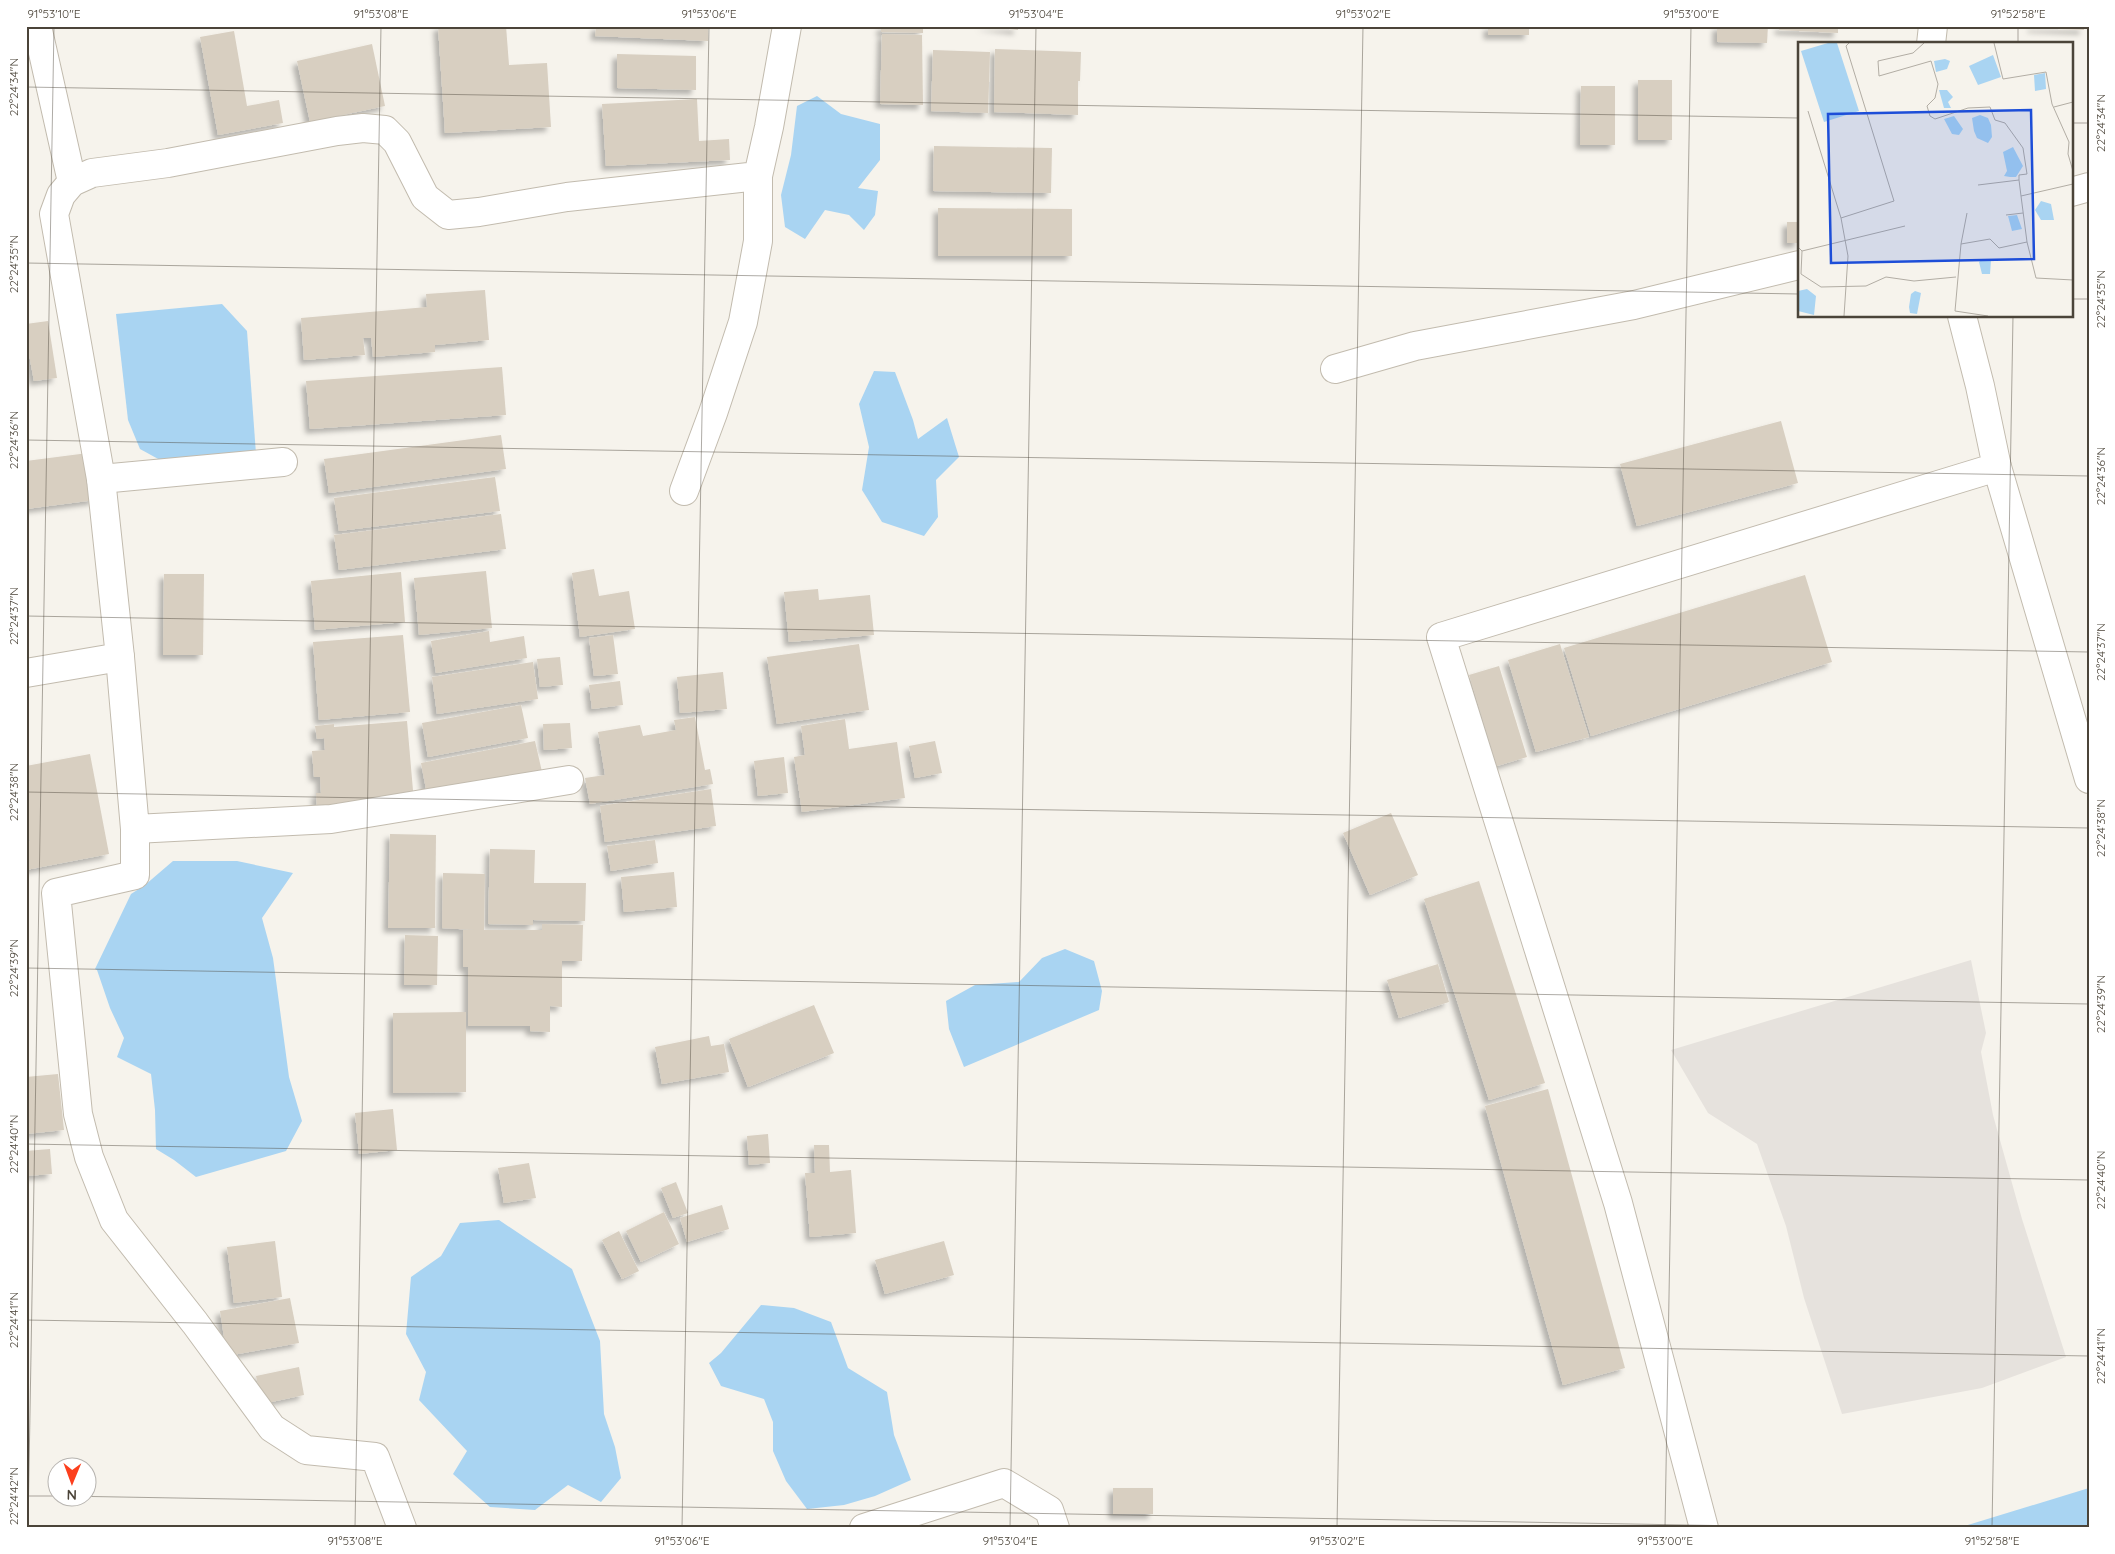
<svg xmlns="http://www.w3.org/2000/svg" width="2115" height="1554" font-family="Quicksand,sans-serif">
<defs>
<filter id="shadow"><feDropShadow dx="-4.5" dy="4.5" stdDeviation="2.5" flood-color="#0004"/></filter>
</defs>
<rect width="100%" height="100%" fill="#f6f3ec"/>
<polygon fill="#e6e2dd" points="1971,960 1986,1033 1981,1052 1993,1115 2022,1219 2066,1357 1982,1388 1842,1414 1804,1298 1786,1226 1757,1144 1708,1113 1671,1050"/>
<g fill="#a9d4f2">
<polygon points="817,96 841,114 880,124 880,160 858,188 878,191 875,215 864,230 849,215 825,210 805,239 785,227 781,195 791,155 797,106"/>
<polygon points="222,304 247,331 256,454 171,466 140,449 128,420 116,314"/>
<polygon points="874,371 895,372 913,420 918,439 947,418 959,457 936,480 938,517 924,536 882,522 862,490 869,447 859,404"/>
<polygon points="173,861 237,861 293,873 262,918 273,958 289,1077 302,1121 286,1151 196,1177 174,1160 156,1149 155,1110 151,1074 117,1057 124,1038 110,1008 97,970 95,969 131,894 145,885"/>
<polygon points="1065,949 1094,961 1102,991 1099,1010 964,1067 949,1029 946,1001 975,985 1019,982 1042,958"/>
<polygon points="499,1220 572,1269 600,1341 604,1414 615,1447 621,1478 601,1502 568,1485 535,1510 490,1507 453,1474 467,1451 419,1400 426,1372 406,1334 411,1277 441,1256 460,1223"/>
<polygon points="761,1305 794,1308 831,1322 848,1368 887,1392 894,1435 911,1480 875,1496 844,1505 807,1509 786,1481 773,1451 773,1422 764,1399 721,1386 709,1363 721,1353"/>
<polygon points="2089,1488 2089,1528 1958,1528"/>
</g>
<g fill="#d8cfc1" filter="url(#shadow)">
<polygon points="438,26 506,26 509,65 547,63 551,127 445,133"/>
<polygon points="596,26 708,26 708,41 595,36"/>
<polygon points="881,26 923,26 923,33 881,32"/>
<polygon points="981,26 1018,26 1018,30"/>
<rect x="1488" y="26" width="41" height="9"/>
<polygon points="1717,26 1768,26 1767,43 1717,42"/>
<polygon points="1779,26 1838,26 1838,33 1779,30"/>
<polygon points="2032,26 2084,26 2084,30 2032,28"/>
<polygon points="234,31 247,106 279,100 283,123 218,135 200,37"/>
<polygon points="882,34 922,35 923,105 880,104"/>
<polygon points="372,44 385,106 310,122 297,61"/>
<polygon points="995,49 1081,52 1080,81 1078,81 1078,115 994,112"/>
<polygon points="933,50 990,52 988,113 931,111"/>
<polygon points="617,54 696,56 696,90 617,88"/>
<rect x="1638" y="80" width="34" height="60"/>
<polygon points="1581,86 1615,86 1615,145 1580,145"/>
<polygon points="697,99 699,141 729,139 730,160 606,166 602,104"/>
<polygon points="934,146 1052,148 1051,193 933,191"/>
<polygon points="938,208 1072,209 1072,256 938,256"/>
<rect x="1787" y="222" width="12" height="21"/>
<polygon points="485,290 489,340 435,345 435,352 373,357 371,338 363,338 365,355 304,360 301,318 427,307 426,294"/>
<polygon points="48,321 57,378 34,381 26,338 26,324"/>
<polygon points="502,367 506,415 310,429 306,381"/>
<polygon points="1781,421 1798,483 1637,526 1620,464"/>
<polygon points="501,435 506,469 329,493 324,459"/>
<polygon points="88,453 95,500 26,509 26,461"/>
<polygon points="495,477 500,511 339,531 334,498"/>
<polygon points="501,514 506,549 339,570 334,535"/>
<polygon points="594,569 599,596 629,591 635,629 580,637 572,573"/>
<polygon points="486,571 492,628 419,635 414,578"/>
<polygon points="401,572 405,622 315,630 311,581"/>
<polygon points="164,574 204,574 203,655 163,655"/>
<polygon points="1805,575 1832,662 1591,736 1564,648"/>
<polygon points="818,589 819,600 870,595 874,635 789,642 784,592"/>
<polygon points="489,631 490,642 524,636 527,658 436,673 431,641"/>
<polygon points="403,635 410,712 319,720 313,642"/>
<polygon points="613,635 618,674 594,676 589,638"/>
<polygon points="859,644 869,710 777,724 767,657"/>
<polygon points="1560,644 1589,737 1536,752 1508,660"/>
<polygon points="560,657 563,685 540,687 537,659"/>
<polygon points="533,662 538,699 437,714 432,677"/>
<polygon points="1499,666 1527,757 1497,766 1469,675"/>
<polygon points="723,672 727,709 680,713 677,677"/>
<polygon points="620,681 623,705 592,709 589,685"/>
<polygon points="521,705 528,738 428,757 422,723"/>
<polygon points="695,717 705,770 710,769 713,784 590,804 585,778 605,775 598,732 640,725 643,736 676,730 674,720"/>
<polygon points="845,719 849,749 897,742 905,798 802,812 794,757 805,755 801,726"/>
<polygon points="407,721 414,802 317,810 316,793 321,793 320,777 314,777 312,751 325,750 324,738 317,739 315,726 334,724 334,727"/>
<polygon points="570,723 572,748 544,750 543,724"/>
<polygon points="535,741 542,772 427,794 421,763"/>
<polygon points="935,741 942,773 915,778 909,746"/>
<polygon points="90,754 109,854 26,870 26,842 30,841 26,827 26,766"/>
<polygon points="784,757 788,793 758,796 754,761"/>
<polygon points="711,789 716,826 605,842 600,806"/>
<polygon points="1391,813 1418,875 1370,895 1343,833"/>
<polygon points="390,834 436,835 435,928 388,928"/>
<polygon points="655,840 658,863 611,871 607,846"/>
<polygon points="490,849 535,850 534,883 586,883 585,921 533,920 533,925 488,924"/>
<polygon points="674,872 677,907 624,912 621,877"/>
<polygon points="443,873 485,874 484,930 542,930 542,924 583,925 582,961 562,961 562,1007 550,1006 550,1032 530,1031 530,1026 468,1026 468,967 463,967 463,930 475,930 442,928"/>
<polygon points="1479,881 1545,1083 1489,1100 1424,899"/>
<polygon points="405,935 438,936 437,985 404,985"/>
<polygon points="1438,964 1449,1002 1399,1018 1387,980"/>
<polygon points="814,1005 834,1053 748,1087 729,1039"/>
<polygon points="466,1012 466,1092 393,1093 393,1013"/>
<polygon points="709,1036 711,1046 724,1044 729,1072 662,1084 655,1047"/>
<polygon points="58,1074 64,1130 26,1134 26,1077"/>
<polygon points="1548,1089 1625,1368 1563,1385 1485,1106"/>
<polygon points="393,1109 397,1150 359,1154 355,1113"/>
<polygon points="768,1134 770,1163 749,1165 747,1136"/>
<polygon points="814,1145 829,1145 830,1172 851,1170 856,1233 810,1237 805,1173 815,1173"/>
<polygon points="50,1149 52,1174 26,1176 26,1151"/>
<polygon points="529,1163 536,1198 504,1203 498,1168"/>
<polygon points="676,1182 688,1213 673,1218 661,1188"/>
<polygon points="722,1205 729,1229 687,1242 680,1218"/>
<polygon points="664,1212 679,1244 641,1262 626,1231"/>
<polygon points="619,1231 639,1271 622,1279 602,1240"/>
<polygon points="275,1241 282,1297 234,1303 227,1247"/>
<polygon points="944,1241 954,1275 885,1294 875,1260"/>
<polygon points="290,1298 299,1343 227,1356 220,1311"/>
<polygon points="299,1367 304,1395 262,1404 256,1376"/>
<rect x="1113" y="1488" width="40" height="26"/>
</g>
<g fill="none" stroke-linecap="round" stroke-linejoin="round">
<defs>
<g id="minor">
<polyline points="37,26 72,182"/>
<polyline points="1931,44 1933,26"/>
<polyline points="2071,192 2089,187"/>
<polyline points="1335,369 1415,346 1634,305 1799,265"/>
<polyline points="1997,467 2089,779"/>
<polyline points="101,479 283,462"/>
<polyline points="684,491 713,413 743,322 758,241 758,176"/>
<polyline points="120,657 135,829 331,819 569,780"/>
<polyline points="135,829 135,875 56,893 78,1114 89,1157 114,1220 195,1323 272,1428 306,1450 375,1457 402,1528"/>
<polyline points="864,1528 1004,1483 1049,1510 1055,1528"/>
<polyline points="1704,1528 1618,1203 1441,637 1997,467 1980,386 1962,316"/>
</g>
<polyline id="tertiary" points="26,673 120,657 101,479 54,214 61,195 72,182 92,173 168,163 337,131 363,128 385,130 397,142 425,197 448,215 479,212 567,197 758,176 769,127 787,26"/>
</defs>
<use href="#minor" stroke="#c2bbae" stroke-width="30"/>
<use href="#tertiary" stroke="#c2bbae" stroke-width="30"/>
<use href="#minor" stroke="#fff" stroke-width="28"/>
<use href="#tertiary" stroke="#fff" stroke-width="28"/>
</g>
<path fill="none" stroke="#4b4439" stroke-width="1" stroke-opacity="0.45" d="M2018 44V26M26 87 1799 118M2071 123H2089M26 263 1799 294M2071 299H2089M26 440 2089 476M26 616 2089 652M26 792 2089 828M26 968 2089 1004M26 1144 2089 1180M26 1320 2089 1356M26 1496H58M64 1496 1854 1528M28 1528 54 26M355 1528 381 26M682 1528 709 26M1010 1528 1036 26M1337 1528 1363 26M1665 1528 1691 26M1992 1528 2013 316"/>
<g transform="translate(1798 42)">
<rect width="275" height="275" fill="#f6f3ec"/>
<path d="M30 1H39L61 69 26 80 3 9ZM195 13 203 35 180 43 171 24ZM147 17 152 19 149 27 138 30 136 19ZM247 31 248 47 237 49 236 33ZM141 48H149L155 55 150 60 153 66H146ZM182 73 190 76 193 83 194 95 190 101 179 96 176 89 174 76ZM156 74 165 87 161 93 154 92 146 77ZM215 105 225 124 218 135H212L206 134 209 129 205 110ZM243 159 253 162 256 178H243L237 168ZM219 173 224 187 214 189 210 174ZM184 217 193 218 192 232H184L181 220ZM9 247 18 254 16 273 0 269V249ZM117 249 123 251 119 272 112 271 111 265 113 252Z" fill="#a9d4f2"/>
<path fill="none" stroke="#b2ada4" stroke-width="1" d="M126 1 115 11 80 19 81 34 133 19 140 42 137 56 129 64 132 74 137 77 170 66 192 65 197 78 207 81 225 106 229 132 221 133V138M196 1 205 37 248 30 254 62 271 100 270 112 275 129M256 65 275 60M10 69 43 176M180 143 221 138 223 154M208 173 225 171M229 200 238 236 275 238M163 202 169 171M0 205 4 209 3 232 23 245 68 244 88 235 116 239 158 235M4 209 107 184M46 274 50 214 43 176 96 159 48 4 51 1M190 274 157 269 163 202 192 197 201 206 229 200 223 154 275 142"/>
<path fill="#1d4ed8" fill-opacity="0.15" stroke="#1d4ed8" stroke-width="2.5" d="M233 68 236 217 33 221 30 72Z"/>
<rect width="275" height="275" fill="none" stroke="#4b4439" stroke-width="2.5"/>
</g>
<rect width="2115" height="1554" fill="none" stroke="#ffffff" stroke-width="55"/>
<g transform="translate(72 1482) rotate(181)"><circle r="24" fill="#ffffff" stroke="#b7b4b0"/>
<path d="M0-4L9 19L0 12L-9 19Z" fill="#fc3f1d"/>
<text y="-8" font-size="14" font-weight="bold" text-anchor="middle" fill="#4b4439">N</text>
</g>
<rect x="28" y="28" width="2060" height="1498" fill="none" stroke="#4b4439" stroke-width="2"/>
<g font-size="12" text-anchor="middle" fill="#4b4439">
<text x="54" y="18">91°53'10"E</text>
<text x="381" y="18">91°53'08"E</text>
<text x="709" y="18">91°53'06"E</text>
<text x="1036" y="18">91°53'04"E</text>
<text x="1363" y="18">91°53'02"E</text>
<text x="1691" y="18">91°53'00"E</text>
<text x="2018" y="18">91°52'58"E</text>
<text transform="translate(14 87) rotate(-90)" y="4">22°24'34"N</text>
<text transform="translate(2101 123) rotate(-90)" y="4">22°24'34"N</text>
<text transform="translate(14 264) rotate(-90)" y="4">22°24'35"N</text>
<text transform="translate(2101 299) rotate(-90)" y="4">22°24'35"N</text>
<text transform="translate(14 440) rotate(-90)" y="4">22°24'36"N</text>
<text transform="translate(2101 476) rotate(-90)" y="4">22°24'36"N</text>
<text transform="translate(14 616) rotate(-90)" y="4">22°24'37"N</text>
<text transform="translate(2101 652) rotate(-90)" y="4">22°24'37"N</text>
<text transform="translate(14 792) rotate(-90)" y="4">22°24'38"N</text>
<text transform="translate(2101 828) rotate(-90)" y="4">22°24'38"N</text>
<text transform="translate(14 968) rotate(-90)" y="4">22°24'39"N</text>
<text transform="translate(2101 1004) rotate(-90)" y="4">22°24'39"N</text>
<text transform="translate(14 1144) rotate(-90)" y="4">22°24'40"N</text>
<text transform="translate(2101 1180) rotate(-90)" y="4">22°24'40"N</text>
<text transform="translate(14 1320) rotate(-90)" y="4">22°24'41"N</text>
<text transform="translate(2101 1356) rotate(-90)" y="4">22°24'41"N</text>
<text transform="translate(14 1496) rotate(-90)" y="4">22°24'42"N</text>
<text x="355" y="1545">91°53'08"E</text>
<text x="682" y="1545">91°53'06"E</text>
<text x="1010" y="1545">91°53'04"E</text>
<text x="1337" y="1545">91°53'02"E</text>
<text x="1665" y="1545">91°53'00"E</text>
<text x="1992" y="1545">91°52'58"E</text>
</g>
</svg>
